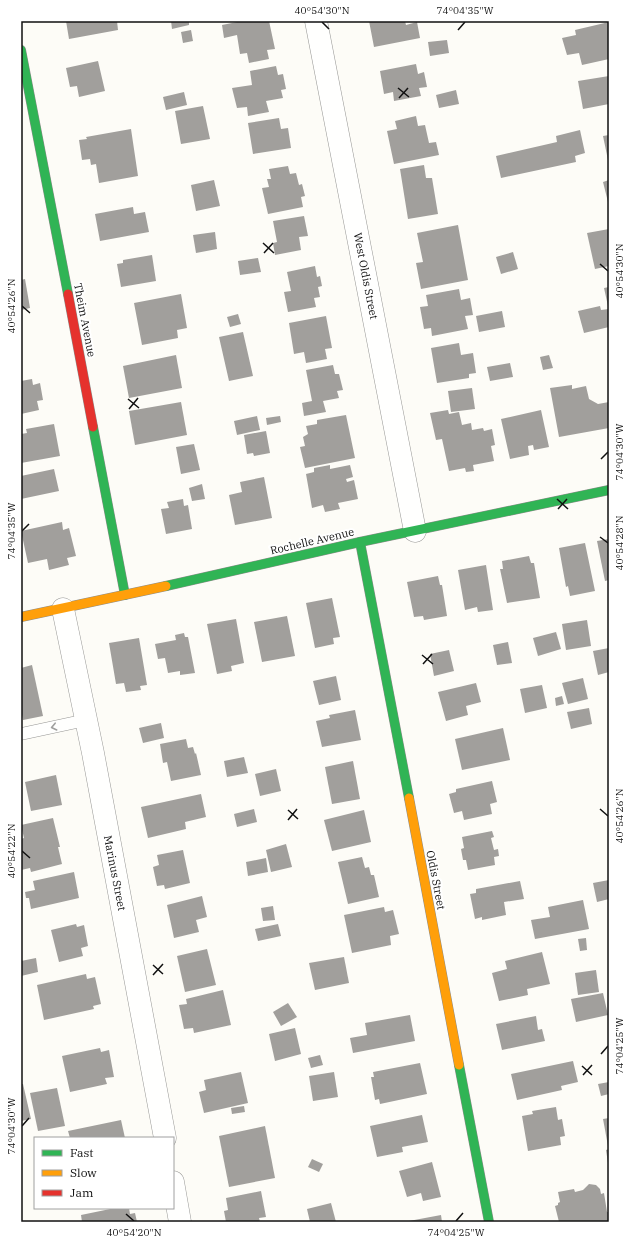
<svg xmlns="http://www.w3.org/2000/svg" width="630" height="1243" font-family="'IBM Plex Serif',serif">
<rect width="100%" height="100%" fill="#fdfcf7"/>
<g fill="#a19f9c">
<polygon points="66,21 117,21 118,30 69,39"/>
<polygon points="171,21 189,21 189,25 172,29"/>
<polygon points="242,21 269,21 275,49 267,50 269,59 249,63 247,53 240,54 237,35 224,38 222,25"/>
<polygon points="369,21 405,21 406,25 417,22 420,38 374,47"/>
<polygon points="609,22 609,59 582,65 579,53 567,55 562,38 576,35 575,30"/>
<polygon points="191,30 193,41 183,43 181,32"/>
<polygon points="447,40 449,53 430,56 428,42"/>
<polygon points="98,61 105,91 79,97 77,86 70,87 66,68"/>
<polygon points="416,64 418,74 424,72 427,87 419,88 421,96 394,101 393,92 384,94 380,71"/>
<polygon points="276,66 278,75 283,74 286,89 281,90 283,98 266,101 269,112 248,116 247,107 237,108 232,88 252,85 250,71"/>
<polygon points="609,76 609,104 583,109 578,81"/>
<polygon points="456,90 459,104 439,108 436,95"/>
<polygon points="184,92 187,105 166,110 163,97"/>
<polygon points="203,106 210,139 181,144 175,111"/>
<polygon points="416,116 418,126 425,125 429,143 436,142 439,155 394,164 387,131 397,129 395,121"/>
<polygon points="279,118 281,129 288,128 291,148 253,154 248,123"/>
<polygon points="131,129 138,176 99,183 96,164 91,165 90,159 82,160 79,140 87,139 86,137"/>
<polygon points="580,130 585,153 575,156 576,162 501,178 496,156 557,142 556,136"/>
<polygon points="609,135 609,159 608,160 603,136"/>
<polygon points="424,165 426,178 432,178 438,214 408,219 400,169"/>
<polygon points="288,166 290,174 296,173 299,185 302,184 305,196 301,197 303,207 268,214 262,188 269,187 267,179 271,179 269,169"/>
<polygon points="214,180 220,206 196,211 191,185"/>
<polygon points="609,180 609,202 608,202 603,182"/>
<polygon points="133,207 134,214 145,212 149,232 100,241 95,214"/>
<polygon points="304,216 308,236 299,237 301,250 275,255 273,243 277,242 273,221"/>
<polygon points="458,225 468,280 421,289 416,263 423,262 417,233"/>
<polygon points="609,229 609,266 595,269 587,233"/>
<polygon points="215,232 217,249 196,253 193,235"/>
<polygon points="513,252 518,269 501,274 496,257"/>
<polygon points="152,255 156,281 121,287 117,264 123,263 123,260"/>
<polygon points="258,258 261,272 240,275 238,261"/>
<polygon points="315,266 317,277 320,276 322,286 318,287 320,297 314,298 316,307 288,312 284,292 291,291 287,272"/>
<polygon points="25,279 30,308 21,310 21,280"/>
<polygon points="609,287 609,306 608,306 604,288"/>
<polygon points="459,289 461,300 470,298 473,315 465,316 468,329 432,336 431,328 424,329 420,307 428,306 426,295"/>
<polygon points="181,294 187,328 177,330 178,338 142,345 134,303"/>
<polygon points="600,306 601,310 609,309 609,327 584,333 578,311"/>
<polygon points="502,311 505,327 479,332 476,316"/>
<polygon points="238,314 241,324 230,327 227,317"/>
<polygon points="326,316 332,348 325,349 327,359 306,363 304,352 294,354 289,323"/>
<polygon points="243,332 253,376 229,381 219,337"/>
<polygon points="459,343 461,355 473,353 476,373 469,374 469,378 437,383 431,348"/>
<polygon points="176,355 182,388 129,398 123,366"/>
<polygon points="549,355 553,368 543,370 540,357"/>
<polygon points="510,363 513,377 490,381 487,367"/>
<polygon points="333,365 335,374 339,374 343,390 337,391 339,398 323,401 326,412 304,416 302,403 312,401 306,370"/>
<polygon points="32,379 33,385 40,383 43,400 37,401 39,410 21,414 21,381"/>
<polygon points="572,385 572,389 586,386 589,399 598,404 609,402 609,428 559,437 550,388"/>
<polygon points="472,388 475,409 451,412 448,391"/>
<polygon points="181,402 187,435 135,445 129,411"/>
<polygon points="448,410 449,414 459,412 462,425 471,423 472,430 483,428 484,431 492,429 495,445 491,446 494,461 473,465 474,471 466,472 465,468 449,471 442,439 436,440 430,413"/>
<polygon points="541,410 549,447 534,450 533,445 528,446 529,455 510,459 501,419"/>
<polygon points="346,415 355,458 305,468 300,447 305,446 303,437 308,434 306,426 317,424 317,420"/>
<polygon points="257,416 260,430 237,435 234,421"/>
<polygon points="280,416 281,422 267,425 266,418"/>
<polygon points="54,424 60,456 21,463 21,434 27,433 26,429"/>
<polygon points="266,431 270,453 254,456 253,453 247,454 244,435"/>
<polygon points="194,444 200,470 181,474 176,447"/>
<polygon points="330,465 330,469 350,465 353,477 346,479 347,482 354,480 358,499 338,503 340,509 325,512 323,505 312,508 306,474 314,472 314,468"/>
<polygon points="54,469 59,491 21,499 21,476"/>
<polygon points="264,477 272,518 235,525 229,495 242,492 240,482"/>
<polygon points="202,484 205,499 192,501 189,488"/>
<polygon points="183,499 184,506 188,505 192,529 166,534 161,509 169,508 167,502"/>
<polygon points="62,522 63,530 69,528 76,556 67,558 69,565 49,570 47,559 28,563 21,531"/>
<polygon points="609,539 609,580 605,581 597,541"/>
<polygon points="585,543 595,591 570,596 568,586 566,587 559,548"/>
<polygon points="529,556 531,563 534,563 540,598 507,603 500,569 503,569 502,561"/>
<polygon points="486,565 493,610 478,612 477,607 465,610 458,570"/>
<polygon points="438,576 440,585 442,585 447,616 424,620 423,616 414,617 407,582"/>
<polygon points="332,598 340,637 333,638 334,644 315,648 306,603"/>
<polygon points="287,616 295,656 262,662 254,622"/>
<polygon points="236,619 244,663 231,666 232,671 217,674 207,624"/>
<polygon points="587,620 591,646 566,650 562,624"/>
<polygon points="556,632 561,649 538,656 533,638"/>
<polygon points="184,633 185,637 188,637 195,673 180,675 180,671 168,673 165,658 158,659 155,644 176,640 175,635"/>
<polygon points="139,638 147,685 140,686 141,690 126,692 124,683 116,684 109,643"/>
<polygon points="508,642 512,663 497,665 493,645"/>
<polygon points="609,648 609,672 598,675 593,651"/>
<polygon points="449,650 454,671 434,676 430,654"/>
<polygon points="32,665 43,716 23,720 21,709 21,668"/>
<polygon points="336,676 341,700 319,705 313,681"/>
<polygon points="583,678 588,699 568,704 562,683"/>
<polygon points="476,683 481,702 466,706 468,715 446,721 438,692"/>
<polygon points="542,685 547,708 525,713 520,689"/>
<polygon points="562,696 564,704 556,706 555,698"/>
<polygon points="589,708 592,724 571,729 567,712"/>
<polygon points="355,710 361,740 322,747 316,721 330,718 329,715"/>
<polygon points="161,723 164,738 143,743 139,728"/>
<polygon points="503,728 510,760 462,770 455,739"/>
<polygon points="186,739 188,748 193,747 195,754 196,753 201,775 171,781 167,762 163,763 160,744"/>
<polygon points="244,757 248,773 227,777 224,761"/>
<polygon points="353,761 360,799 332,804 325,767"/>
<polygon points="276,769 281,791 260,796 255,774"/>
<polygon points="56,775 62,805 31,811 25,782"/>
<polygon points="492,781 497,802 490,804 492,814 464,820 462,811 454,813 449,794 456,792 456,789"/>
<polygon points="201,794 206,817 185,822 186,829 148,838 141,807"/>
<polygon points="254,809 257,822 237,827 234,814"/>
<polygon points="364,810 371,842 332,851 324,820"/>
<polygon points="53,818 60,847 58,847 62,864 31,872 30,868 21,870 21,839 24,838 21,825"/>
<polygon points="492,831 494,837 491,838 494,850 498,849 499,856 494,857 495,865 468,870 466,860 463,860 461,849 464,848 462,837"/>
<polygon points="286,844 292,867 271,872 266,850"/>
<polygon points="183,850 190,883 165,889 164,885 157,886 153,867 159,865 157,855"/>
<polygon points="362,857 365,868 369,867 371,875 374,875 379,897 348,904 338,862"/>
<polygon points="266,858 268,872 248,876 246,862"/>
<polygon points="74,872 79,898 31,909 29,898 26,898 25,892 35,890 33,881"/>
<polygon points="609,880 609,899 597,902 593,883"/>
<polygon points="520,881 524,899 504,902 506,915 482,920 482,917 475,919 470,894 476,893 476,889"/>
<polygon points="202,896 207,917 196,920 199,932 174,938 167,905"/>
<polygon points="583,900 589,929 535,939 531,920 550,917 548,907"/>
<polygon points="273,906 275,920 263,921 261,908"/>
<polygon points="384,907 385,912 393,910 399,934 390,936 391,945 352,953 344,915"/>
<polygon points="76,924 77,927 84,925 88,946 81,948 83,956 59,962 51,930"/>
<polygon points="278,924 281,936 258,941 255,929"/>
<polygon points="586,938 587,950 580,951 578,939"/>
<polygon points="207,949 216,985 185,992 177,956"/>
<polygon points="542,952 550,984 527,989 528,995 499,1001 492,973 507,969 505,961"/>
<polygon points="344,957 349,983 315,990 309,963"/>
<polygon points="36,958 38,972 21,976 21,961"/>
<polygon points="596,970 599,992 578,995 575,973"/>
<polygon points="86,974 87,979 95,977 101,1004 93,1006 94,1009 44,1020 37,985"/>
<polygon points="223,990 231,1025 194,1033 193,1028 184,1029 179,1005 187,1004 186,999"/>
<polygon points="603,993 608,1015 576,1022 571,999"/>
<polygon points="288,1003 297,1017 281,1026 273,1012"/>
<polygon points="410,1015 415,1041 353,1053 350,1038 367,1035 365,1023"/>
<polygon points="536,1016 538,1030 542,1029 545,1041 502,1050 496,1024"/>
<polygon points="295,1028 301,1054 275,1061 269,1034"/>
<polygon points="100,1048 101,1052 109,1050 114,1077 105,1078 107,1084 70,1092 62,1056"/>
<polygon points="320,1055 323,1065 311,1068 308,1058"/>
<polygon points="573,1061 578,1082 561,1086 562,1090 517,1100 511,1074"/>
<polygon points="420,1063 427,1094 380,1104 379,1099 375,1100 371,1077 374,1077 373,1072"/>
<polygon points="241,1072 248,1103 204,1113 199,1092 206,1090 204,1080"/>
<polygon points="334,1072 338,1097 313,1101 309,1076"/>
<polygon points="609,1082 609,1094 601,1096 598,1084"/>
<polygon points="21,1084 23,1084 31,1119 21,1121"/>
<polygon points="57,1088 65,1126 38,1131 30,1093"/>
<polygon points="244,1106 245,1112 232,1114 231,1108"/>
<polygon points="556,1107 558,1120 562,1119 565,1136 560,1137 561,1145 528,1151 522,1116 533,1114 532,1111"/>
<polygon points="422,1115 428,1142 402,1147 403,1152 377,1157 370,1126"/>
<polygon points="609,1118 609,1145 608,1146 603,1119"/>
<polygon points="121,1120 125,1138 70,1138 68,1131"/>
<polygon points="265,1126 275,1178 229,1187 219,1136"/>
<polygon points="609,1149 609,1163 608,1163 606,1150"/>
<polygon points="312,1159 323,1164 319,1172 308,1167"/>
<polygon points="432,1162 441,1197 423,1201 421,1193 407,1197 399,1171"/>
<polygon points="589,1184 596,1185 600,1189 601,1194 604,1193 607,1212 609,1212 609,1222 559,1222 555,1206 558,1205 558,1203 560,1202 558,1192 574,1189 575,1192 583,1190"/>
<polygon points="261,1191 266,1217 259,1218 260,1222 226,1222 224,1211 228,1210 226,1198"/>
<polygon points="331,1203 336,1222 310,1222 307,1209"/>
<polygon points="115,1208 129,1208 130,1214 135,1213 137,1222 82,1222 81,1215"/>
<polygon points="441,1215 442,1222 409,1222 409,1221"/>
</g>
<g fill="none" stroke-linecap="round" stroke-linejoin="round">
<defs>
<polyline id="lane" points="21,734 86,720"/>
<g id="street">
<polyline points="316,21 415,531"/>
<polyline points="63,609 93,753 165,1138"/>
<polyline points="173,1182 180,1222"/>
</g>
<g id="fast">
<polyline points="21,50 68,294"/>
<polyline points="93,427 125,595"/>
<polyline points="360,542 409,798"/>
<polyline points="166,586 360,542 609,490"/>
<polyline points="459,1065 489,1222"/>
</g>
<g id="slow">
<polyline points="21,617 166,586"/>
<polyline points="409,798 459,1065"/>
</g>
<polyline id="jam" points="68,294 93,427"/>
</defs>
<use href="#lane" stroke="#979795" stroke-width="13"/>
<use href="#street" stroke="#979795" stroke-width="23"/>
<use href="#fast" stroke="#8e8d8b" stroke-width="10"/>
<use href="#slow" stroke="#8e8d8b" stroke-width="10"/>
<use href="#jam" stroke="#8e8d8b" stroke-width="10"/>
<use href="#lane" stroke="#fffffe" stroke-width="12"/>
<use href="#street" stroke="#fffffe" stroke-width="22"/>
<use href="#fast" stroke="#30b455" stroke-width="9"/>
<use href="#slow" stroke="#ff9f0a" stroke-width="9"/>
<use href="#jam" stroke="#e5322d" stroke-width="9"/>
</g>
<defs><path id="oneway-chevron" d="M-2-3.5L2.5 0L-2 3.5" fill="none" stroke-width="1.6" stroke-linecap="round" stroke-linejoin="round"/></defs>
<use stroke="#a0a09f" href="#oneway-chevron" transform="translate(54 727) rotate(167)"/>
<path fill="none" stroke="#111" stroke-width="1.5" d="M322 22 329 29M458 30 465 22M398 88 409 97M399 98 408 88M263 243 274 253M264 253 273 243M600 264 608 271M22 306 30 313M128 399 139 408M129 409 138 398M601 459 608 452M557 499 568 509M558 509 567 499M22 531 29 524M600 537 608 543M422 655 433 664M423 664 432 654M600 809 608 816M288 810 298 819M288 820 297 809M22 851 30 858M153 965 163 974M153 975 163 964M601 1054 608 1046M582 1066 592 1075M583 1075 592 1065M22 1126 29 1118M126 1214 134 1221M456 1221 463 1213"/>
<g text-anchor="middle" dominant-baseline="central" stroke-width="4" stroke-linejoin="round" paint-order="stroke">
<g font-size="11" fill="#111" stroke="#fff">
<text transform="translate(366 276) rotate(79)">West Oldis Street</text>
<text transform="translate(85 320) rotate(79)">Theim Avenue</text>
<text transform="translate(312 541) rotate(-13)">Rochelle Avenue</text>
<text transform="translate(115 873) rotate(79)">Marinus Street</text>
<text transform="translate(436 880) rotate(79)">Oldis Street</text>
</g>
</g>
<rect width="630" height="1243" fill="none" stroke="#ffffff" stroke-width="44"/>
<rect x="34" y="1137" width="140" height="72" fill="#ffffff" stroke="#a0a0a0"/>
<rect x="42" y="1150" width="20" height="6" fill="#30b455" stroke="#a0a0a0"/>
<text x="70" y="1157" font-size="12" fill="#111111">Fast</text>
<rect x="42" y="1170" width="20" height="6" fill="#ff9f0a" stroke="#a0a0a0"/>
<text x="70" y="1177" font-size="12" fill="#111111">Slow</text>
<rect x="42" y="1190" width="20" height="6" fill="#e5322d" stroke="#a0a0a0"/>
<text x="70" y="1197" font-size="12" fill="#111111">Jam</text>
<rect x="22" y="22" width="586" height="1199" fill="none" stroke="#111" stroke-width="1.5"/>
<g font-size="10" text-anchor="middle" fill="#111">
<text x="322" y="14">40°54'30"N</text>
<text x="465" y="14">74°04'35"W</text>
<text transform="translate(619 271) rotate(-90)" y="4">40°54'30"N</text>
<text transform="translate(11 306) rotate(-90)" y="4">40°54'26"N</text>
<text transform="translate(619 452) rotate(-90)" y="4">74°04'30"W</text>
<text transform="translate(11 531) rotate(-90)" y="4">74°04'35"W</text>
<text transform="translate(619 543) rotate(-90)" y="4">40°54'28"N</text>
<text transform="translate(619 816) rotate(-90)" y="4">40°54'26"N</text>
<text transform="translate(11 851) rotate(-90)" y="4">40°54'22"N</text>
<text transform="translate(619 1046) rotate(-90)" y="4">74°04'25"W</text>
<text transform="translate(11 1126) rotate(-90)" y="4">74°04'30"W</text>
<text x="134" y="1236">40°54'20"N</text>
<text x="456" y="1236">74°04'25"W</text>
</g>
</svg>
